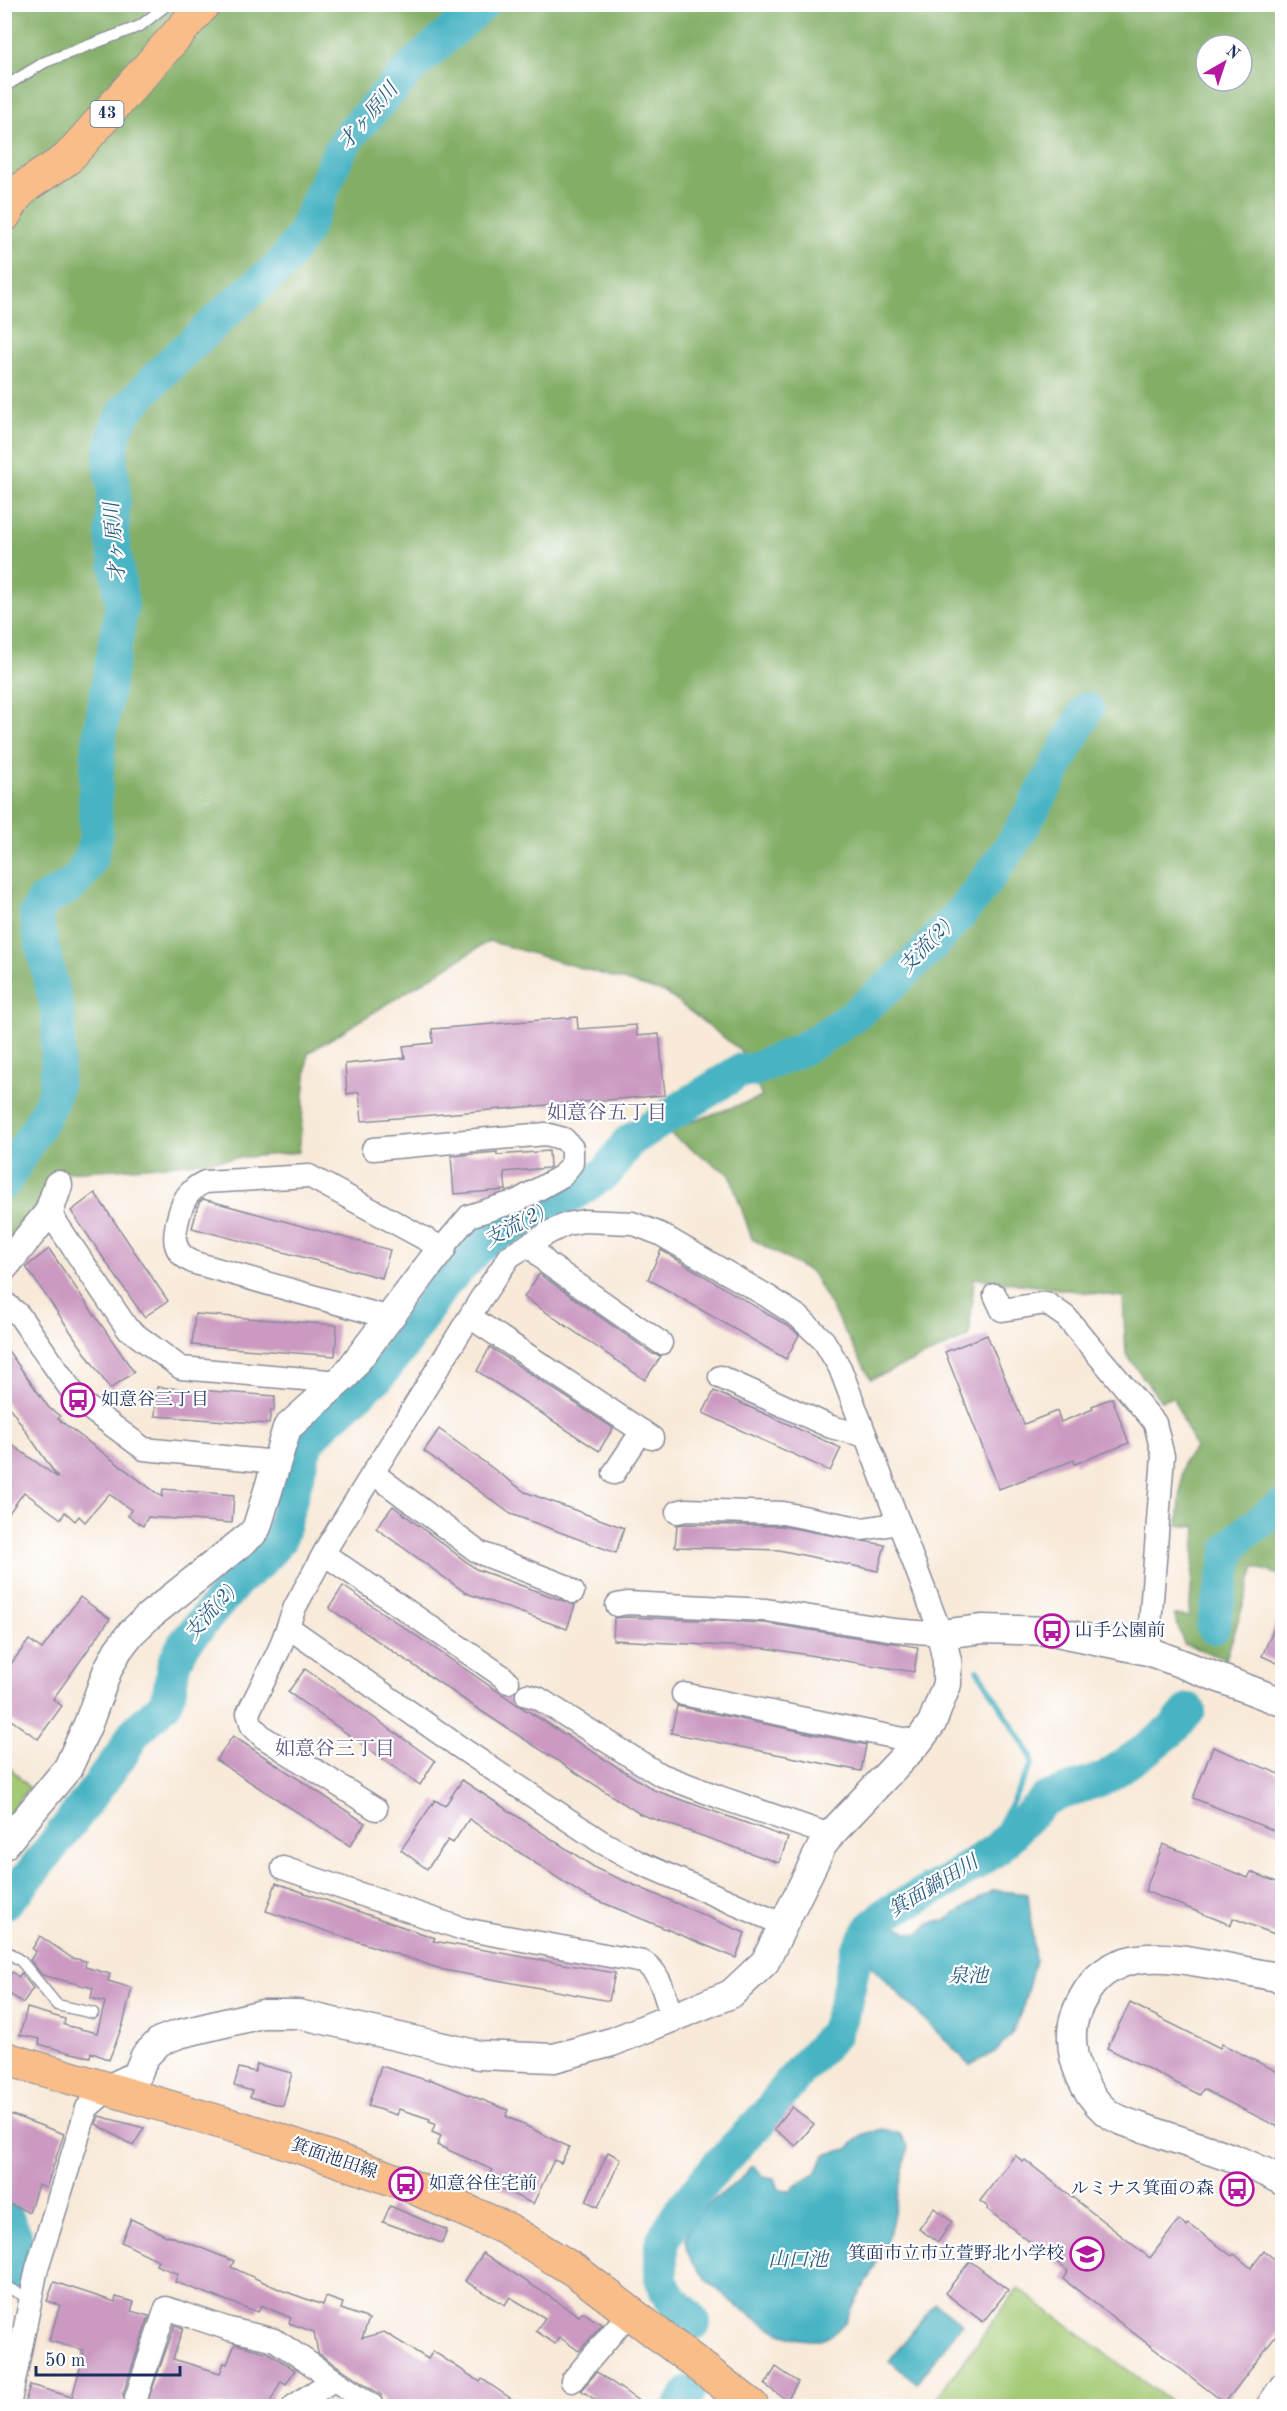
<svg xmlns="http://www.w3.org/2000/svg" width="1287" height="2411" font-family="'Old Standard TT','Noto Serif JP',serif">
<rect width="100%" height="100%" fill="#fff"/>
<filter id="ink" filterUnits="userSpaceOnUse"><feTurbulence type="fractalNoise" baseFrequency=".0167" numOctaves="2"/><feDisplacementMap in="SourceGraphic" scale="12" xChannelSelector="R" yChannelSelector="G"/><feConvolveMatrix kernelMatrix="1 2 1 2 8 2 1 2 1" color-interpolation-filters="sRGB"/></filter>
<filter id="wash" filterUnits="userSpaceOnUse"><feTurbulence type="fractalNoise" baseFrequency=".008" numOctaves="4" result="noise"/><feDisplacementMap in="SourceGraphic" scale="24" xChannelSelector="R" yChannelSelector="G"/><feGaussianBlur stdDeviation="1.35" result="paint"/><feColorMatrix in="noise" values="0 0 0 0 0 0 0 0 0 0 0 0 0 0 0 0 0 1.4 0 .05"/><feComposite in="paint" operator="in"/></filter>
<g filter="url(#wash)">
<rect width="100%" height="100%" fill="#f8e9d8"/>
<g fill="#a4ca75" stroke="#607c6a" stroke-width="1.5">
<polygon points="5,1762 29,1788 5,1818"/>
<polygon points="1018,2288 1176,2406 930,2406"/>
</g>
<path fill="#83ae66" stroke="#4f6e62" stroke-width="1.5" fill-rule="evenodd" d="M5 5H1282V1576L1255 1567 1226 1659 1184 1644 1174 1615 1189 1617 1196 1527 1178 1525 1183 1462 1195 1448 1173 1397 1161 1401 1126 1354 1123 1297 974 1278 969 1337 871 1379 812 1273 752 1239 730 1175 665 1131 762 1097 740 1050 666 993 489 941 308 1053 299 1152 146 1167 65 1172 48 1178 39 1210 5 1252ZM1206 45H1242V81H1206Z"/>
<g fill="#46b3c3" stroke="#307190" stroke-width="1.5">
<polygon points="993,1890 1028,1894 1035,1961 1023,2007 1013,2032 997,2051 970,2065 870,1965 879,1939 894,1923 907,1932 919,1934 929,1924 946,1920"/>
<path d="M883 2129 900 2134 908 2146 888 2241 845 2322C837 2330 831 2338 819 2340 807 2341 794 2338 783 2334 757 2323 680 2270 686 2238 692 2213 722 2193 741 2179 746 2175 747 2169 753 2165L763 2177 774 2179 780 2190 790 2191 800 2182 816 2174 824 2155 847 2149 864 2134Z"/>
<polygon points="935,2303 962,2324 917,2383 889,2361"/>
</g>
<g fill="none" stroke-linecap="round" stroke-linejoin="round">
<polyline stroke="#46b3c3" stroke-width="6" points="978,1670 1031,1756 1032,1764 991,1842 985,1856"/>
<g stroke="#46b3c3" stroke-width="34">
<polyline points="4,1183 38,1126 51,1102 56,1084 59,1029 57,1009 38,928 36,914 43,901 72,885 83,872 92,855 96,836 95,795 100,731 122,605 112,535 114,492 110,457 115,430 125,411 166,368 228,310 282,264 304,233 338,154 352,132 415,64 483,4"/>
<polyline points="1213,1627 1230,1548 1242,1535 1279,1508"/>
<path d="M4 1903 20 1887 69 1825 122 1754 134 1733 164 1705 169 1693 174 1663 184 1644 238 1580 260 1562 279 1541 304 1451 309 1441 325 1423 379 1376 398 1352 443 1285 485 1241 567 1198 607 1172 628 1142 741 1070 751 1071C771 1062 794 1054 813 1043 893 993 963 920 1014 841 1041 798 1063 753 1087 709"/>
<polyline points="4,2214 15,2235 23,2280"/>
<polyline points="661,2278 661,2246 663,2239 681,2210 717,2166 767,2114 800,2070 835,2033 845,2005 856,1953 871,1928 887,1913 950,1880 997,1849 1045,1799 1105,1778 1150,1747 1173,1729 1189,1710"/>
<path d="M665 2288C669 2302 687 2309 694 2323"/>
<polyline points="681,2406 689,2393"/>
</g>
</g>
<g id="blocks">
<g fill="#cb99c1">
<polygon points="577,1017 578,1029 636,1025 637,1036 659,1034 665,1095 362,1121 359,1092 347,1094 345,1064 405,1058 403,1046 433,1043 432,1029"/>
<polygon points="549,1151 550,1167 548,1168 504,1172 506,1190 454,1194 451,1156 497,1152 497,1155"/>
<polygon points="95,1193 168,1301 144,1317 71,1211"/>
<polygon points="203,1199 390,1250 382,1278 192,1228 199,1203"/>
<polygon points="49,1249 134,1372 110,1389 26,1267"/>
<polygon points="661,1250 791,1328 799,1335 786,1359 648,1279"/>
<polygon points="539,1274 653,1354 661,1356 645,1380 524,1297"/>
<polygon points="195,1314 337,1325 335,1356 192,1345"/>
<polygon points="987,1335 1024,1424 1057,1411 1061,1422 1093,1409 1092,1406 1112,1398 1129,1443 1075,1464 1074,1460 999,1489 945,1352"/>
<polygon points="4,1345 49,1408 60,1416 58,1419 162,1497 163,1489 234,1495 232,1523 148,1517 143,1526 128,1516 131,1510 109,1494 85,1522 79,1516 75,1521 65,1512 61,1519 24,1492 4,1520 4,1439 58,1478 4,1399"/>
<polygon points="490,1347 613,1428 599,1451 477,1371"/>
<polygon points="157,1387 275,1396 274,1411 271,1410 269,1424 155,1416"/>
<polygon points="714,1391 841,1448 830,1471 703,1413"/>
<polygon points="439,1429 525,1492 624,1528 616,1553 511,1514 424,1451"/>
<polygon points="393,1506 476,1569 575,1605 567,1629 466,1593 376,1528"/>
<polygon points="686,1524 781,1526 885,1545 878,1571 779,1550 675,1547 677,1525"/>
<polygon points="343,1586 518,1705 654,1790 788,1838 779,1863 640,1814 490,1717 329,1608"/>
<polygon points="80,1597 110,1619 53,1699 62,1706 38,1739 4,1715 4,1673 29,1640 42,1649"/>
<polygon points="1282,1609 1282,1665 1262,1656"/>
<polygon points="628,1617 765,1623 918,1647 914,1672 765,1648 613,1640 614,1618"/>
<polygon points="305,1669 435,1761 420,1785 288,1692"/>
<polygon points="677,1706 866,1745 861,1771 671,1733"/>
<polygon points="233,1736 365,1823 350,1846 216,1760"/>
<polygon points="1213,1747 1282,1775 1282,1834 1193,1798"/>
<polygon points="462,1780 597,1869 745,1933 736,1958 582,1894 469,1819 453,1843 448,1840 427,1869 401,1850 435,1800 445,1806"/>
<polygon points="1163,1844 1248,1878 1251,1872 1282,1884 1282,1937 1233,1918 1231,1925 1145,1891"/>
<polygon points="276,1883 435,1938 433,1941 615,1973 609,2001 444,1970 266,1911"/>
<polygon points="40,1936 72,1958 86,1961 85,1967 110,1974 108,1981 132,1988 123,2024 109,2060 91,2052 90,2057 67,2052 39,2044 40,2039 20,2035 27,2008 65,2019 64,2025 97,2033 105,2002 91,1998 93,1988 42,1975 30,1960 36,1951 32,1949"/>
<polygon points="12,1972 19,1977 21,1973 33,1988 23,2003 4,1990 4,1982"/>
<polygon points="1130,2003 1220,2048 1222,2044 1282,2074 1282,2129 1203,2089 1200,2095 1107,2048"/>
<polygon points="257,2064 292,2073 283,2106 250,2097 252,2091 234,2086 239,2068 255,2072"/>
<polygon points="381,2066 429,2081 429,2079 508,2110 506,2116 569,2147 561,2163 554,2160 533,2204 487,2182 493,2170 437,2145 441,2136 432,2132 435,2124 429,2122 430,2119 399,2109 397,2115 368,2106"/>
<polygon points="792,2107 814,2124 796,2146 774,2129"/>
<polygon points="4,2112 64,2134 46,2188 38,2185 29,2212 4,2202"/>
<polygon points="99,2116 144,2128 133,2146 96,2124"/>
<polygon points="608,2152 621,2159 598,2207 586,2201"/>
<polygon points="1015,2155 1023,2162 1025,2160 1150,2258 1179,2220 1187,2226 1189,2224 1232,2256 1234,2254 1251,2268 1264,2251 1282,2265 1282,2328 1225,2403 1063,2279 1068,2271 987,2209 988,2207 980,2201"/>
<polygon points="390,2206 447,2230 442,2243 383,2222"/>
<polygon points="934,2208 952,2222 938,2242 919,2229"/>
<polygon points="131,2219 167,2236 168,2235 234,2261 231,2267 281,2290 323,2305 326,2297 343,2303 341,2309 369,2319 362,2338 384,2332 428,2359 433,2351 480,2382 482,2379 522,2406 386,2406 381,2395 318,2353 314,2332 289,2323 291,2318 261,2305 258,2312 175,2282 178,2274 156,2265 158,2260 121,2242"/>
<polygon points="483,2253 579,2316 583,2312 602,2325 579,2351 559,2337 555,2344 536,2331 545,2318 510,2297 505,2305 465,2281"/>
<polygon points="970,2261 1008,2290 983,2322 945,2293"/>
<polygon points="54,2282 115,2302 116,2297 134,2302 131,2311 149,2316 123,2394 126,2406 39,2406 25,2402 30,2385 72,2397 84,2354 82,2353 83,2350 49,2341 60,2305 47,2301"/>
<polygon points="175,2325 183,2328 173,2359 220,2373 224,2363 227,2364 235,2344 269,2353 295,2370 286,2384 281,2381 268,2406 146,2406"/>
<polygon points="776,2367 798,2382 787,2400 765,2385"/>
<polygon points="597,2372 646,2406 604,2406 581,2390"/>
</g>
</g>
</g>
<g filter="url(#ink)">
<use href="#blocks" fill-opacity="0" stroke="#8a8c9b" stroke-width="1.5"/>
<g fill="none" stroke-linecap="round" stroke-linejoin="round">
<defs>
<g id="service">
<polyline points="4,87 45,62 140,26 168,4"/>
<polyline points="4,1949 22,1962 57,2005 93,2013"/>
<polyline points="4,2286 31,2299"/>
</g>
<g id="minor">
<path d="M373 1149 546 1134 564 1139 572 1148V1163L562 1176 517 1201 469 1216 442 1248 309 1176 205 1182C201 1184 196 1186 193 1190 185 1196 182 1205 179 1215 173 1237 171 1253 195 1263L390 1318"/>
<polyline points="49,1212 127,1328 181,1368 339,1382"/>
<polyline points="529,1244 548,1264 661,1343"/>
<polyline points="995,1295 1002,1310 1046,1303 1066,1317 1155,1423 1163,1456 1148,1651"/>
<polyline points="4,1302 19,1315 78,1400 144,1449 276,1462"/>
<polyline points="470,1317 652,1438"/>
<polyline points="720,1377 831,1427 866,1436"/>
<polyline points="373,1473 478,1552 563,1585 573,1592"/>
<polyline points="614,1473 642,1431"/>
<polyline points="677,1512 685,1510 783,1513 863,1529 899,1523"/>
<polyline points="324,1554 502,1676 508,1682"/>
<polyline points="288,1627 458,1746 600,1841 638,1862 784,1925"/>
<polyline points="683,1694 918,1742"/>
<polyline points="527,1695 538,1698 659,1774 719,1797 830,1835"/>
<polyline points="376,1809 263,1737 252,1726 248,1713 279,1650 295,1607 329,1544 480,1300 510,1256 550,1232 567,1224 584,1221 632,1223 660,1234 767,1296 799,1317 824,1341 840,1368 941,1634 894,1630 766,1610 627,1603 617,1605"/>
<path d="M283 1868 463 1929 643 1962C662 1973 665 1998 672 2018"/>
<polyline points="572,2381 630,2312"/>
<polyline points="136,2398 166,2308 229,2329 275,2340 373,2406"/>
<polyline points="9,2406 37,2268 87,2108 110,2088"/>
<polyline points="294,2406 333,2380"/>
<polyline points="1267,2406 1282,2384"/>
</g>
<g id="tertiary">
<polyline points="4,1267 49,1212 58,1185"/>
<polyline points="4,1845 68,1768 88,1724 108,1669 118,1650 131,1633 149,1616 252,1534 257,1527 287,1428 346,1375 442,1248"/>
<path d="M1282 1978C1260 1974 1238 1969 1215 1965 1171 1957 1116 1946 1087 1991 1079 2004 1072 2019 1072 2034 1071 2062 1084 2092 1105 2111 1118 2122 1139 2126 1155 2132 1198 2147 1243 2159 1282 2181"/>
<polyline points="110,2088 137,2075 145,2056 160,2041 179,2034 262,2014 298,2014 479,2055 554,2058 612,2042 731,1994 765,1962 822,1846 830,1835 918,1742 932,1723 947,1684 947,1661 941,1634 983,1629 1052,1631 1148,1651 1282,1702"/>
</g>
<g id="primary">
<polyline points="4,216 15,197 27,185 67,159 204,4"/>
<polyline points="4,2058 274,2138 406,2184 507,2229 577,2272 752,2406"/>
</g>
</defs>
<use href="#service" stroke="#8a8c9b" stroke-width="13"/>
<use href="#minor" stroke="#8a8c9b" stroke-width="25"/>
<use href="#tertiary" stroke="#8a8c9b" stroke-width="31"/>
<use href="#primary" stroke="#8a8c9b" stroke-width="35"/>
<use href="#service" stroke="#fff" stroke-width="10"/>
<use href="#minor" stroke="#fff" stroke-width="22"/>
<use href="#tertiary" stroke="#fff" stroke-width="28"/>
<use href="#primary" stroke="#f8bd88" stroke-width="33"/>
</g>
</g>
<defs>
<symbol id="bus-ring" viewBox="-11 -11 22 22"><circle r="9.5" fill="#fff" stroke="#b5179e" stroke-width="1.5"/><path d="M-5-6H5V4H4V6H2V4H-2V6H-4V4H-5ZM-3.5-4V0h7V-4ZM-3.5 1.2v1.5H-2V1.2ZM2 1.2v1.5H3.5V1.2Z" fill="#b5179e"/></symbol>
<symbol id="school-ring" viewBox="-11 -11 22 22"><circle r="9.5" fill="#fff" stroke="#b5179e" stroke-width="1.5"/><path d="M0-5L7-2L0 1L-7-2ZM-4 1L0 2.5L4 1V4Q0 6-4 4Z" fill="#b5179e"/></symbol>
</defs>
<g fill-rule="evenodd">
<use href="#bus-ring" x="59" y="1381" width="38" height="38"/>
<use href="#bus-ring" x="1033" y="1612" width="38" height="38"/>
<use href="#bus-ring" x="387" y="2165" width="38" height="38"/>
<use href="#bus-ring" x="1218" y="2170" width="38" height="38"/>
<use href="#school-ring" x="1068" y="2235" width="38" height="38"/>
</g>
<g text-anchor="middle" dominant-baseline="central" stroke-width="4.5" stroke-linejoin="round" paint-order="stroke">
<rect fill="#fff" stroke="#5f6d8e" stroke-width="1.5" x="90.5" y="101" width="33" height="26" rx="4.5"/>
<g font-size="16" font-weight="bold" fill="#1b2f5e">
<text x="107" y="114">43</text>
</g>
<g font-size="18" fill="#1b2f5e" stroke="#fff" text-anchor="start">
<text x="101" y="1400">如意谷三丁目</text>
<text x="1075" y="1631">山手公園前</text>
<text x="429" y="2184">如意谷住宅前</text>
<text x="1214" y="2189" text-anchor="end">ルミナス箕面の森</text>
<text x="1064" y="2254" text-anchor="end">箕面市立市立萱野北小学校</text>
</g>
<g font-size="18" fill="#1b2f5e" stroke="#fff">
<text transform="translate(334 2159) rotate(19)">箕面池田線</text>
</g>
<g font-size="20" font-style="italic" fill="#2a5d81" stroke="#fff">
<text transform="translate(369 117) rotate(-50)">才ヶ原川</text>
<text transform="translate(116 542) rotate(-95)">才ヶ原川</text>
<text transform="translate(926 947) rotate(-48)">支流(2)</text>
<text transform="translate(515 1227) rotate(-29)">支流(2)</text>
<text transform="translate(211 1613) rotate(-50)">支流(2)</text>
<text transform="translate(934 1887) rotate(-31)">箕面鍋田川</text>
<text x="968" y="1977">泉池</text>
<text x="798" y="2261">山口池</text>
</g>
<g font-size="20" fill="#595481" stroke="#fff">
<text x="607" y="1114">如意谷五丁目</text>
<text x="335" y="1750">如意谷三丁目</text>
</g>
</g>
<rect width="1287" height="2411" fill="none" stroke="#fff" stroke-width="24"/>
<g transform="translate(1224 63) rotate(39)"><circle r="28" fill="#ffffff" stroke="#a4acbf" stroke-width="1.5"/>
<path d="M0-4.5L10 22L0 15L-10 22Z" fill="#b5179e"/>
<text y="-9" font-size="16" font-weight="bold" text-anchor="middle" fill="#1b2f5e">N</text>
</g>
<path d="M36 2366v9h144v-9" fill="none" stroke="#1b2f5e" stroke-width="3"/>
<text x="45" y="2366" font-size="18" fill="#1b2f5e" stroke="#ffffff" stroke-width="4.5" paint-order="stroke">50 m</text>
</svg>
